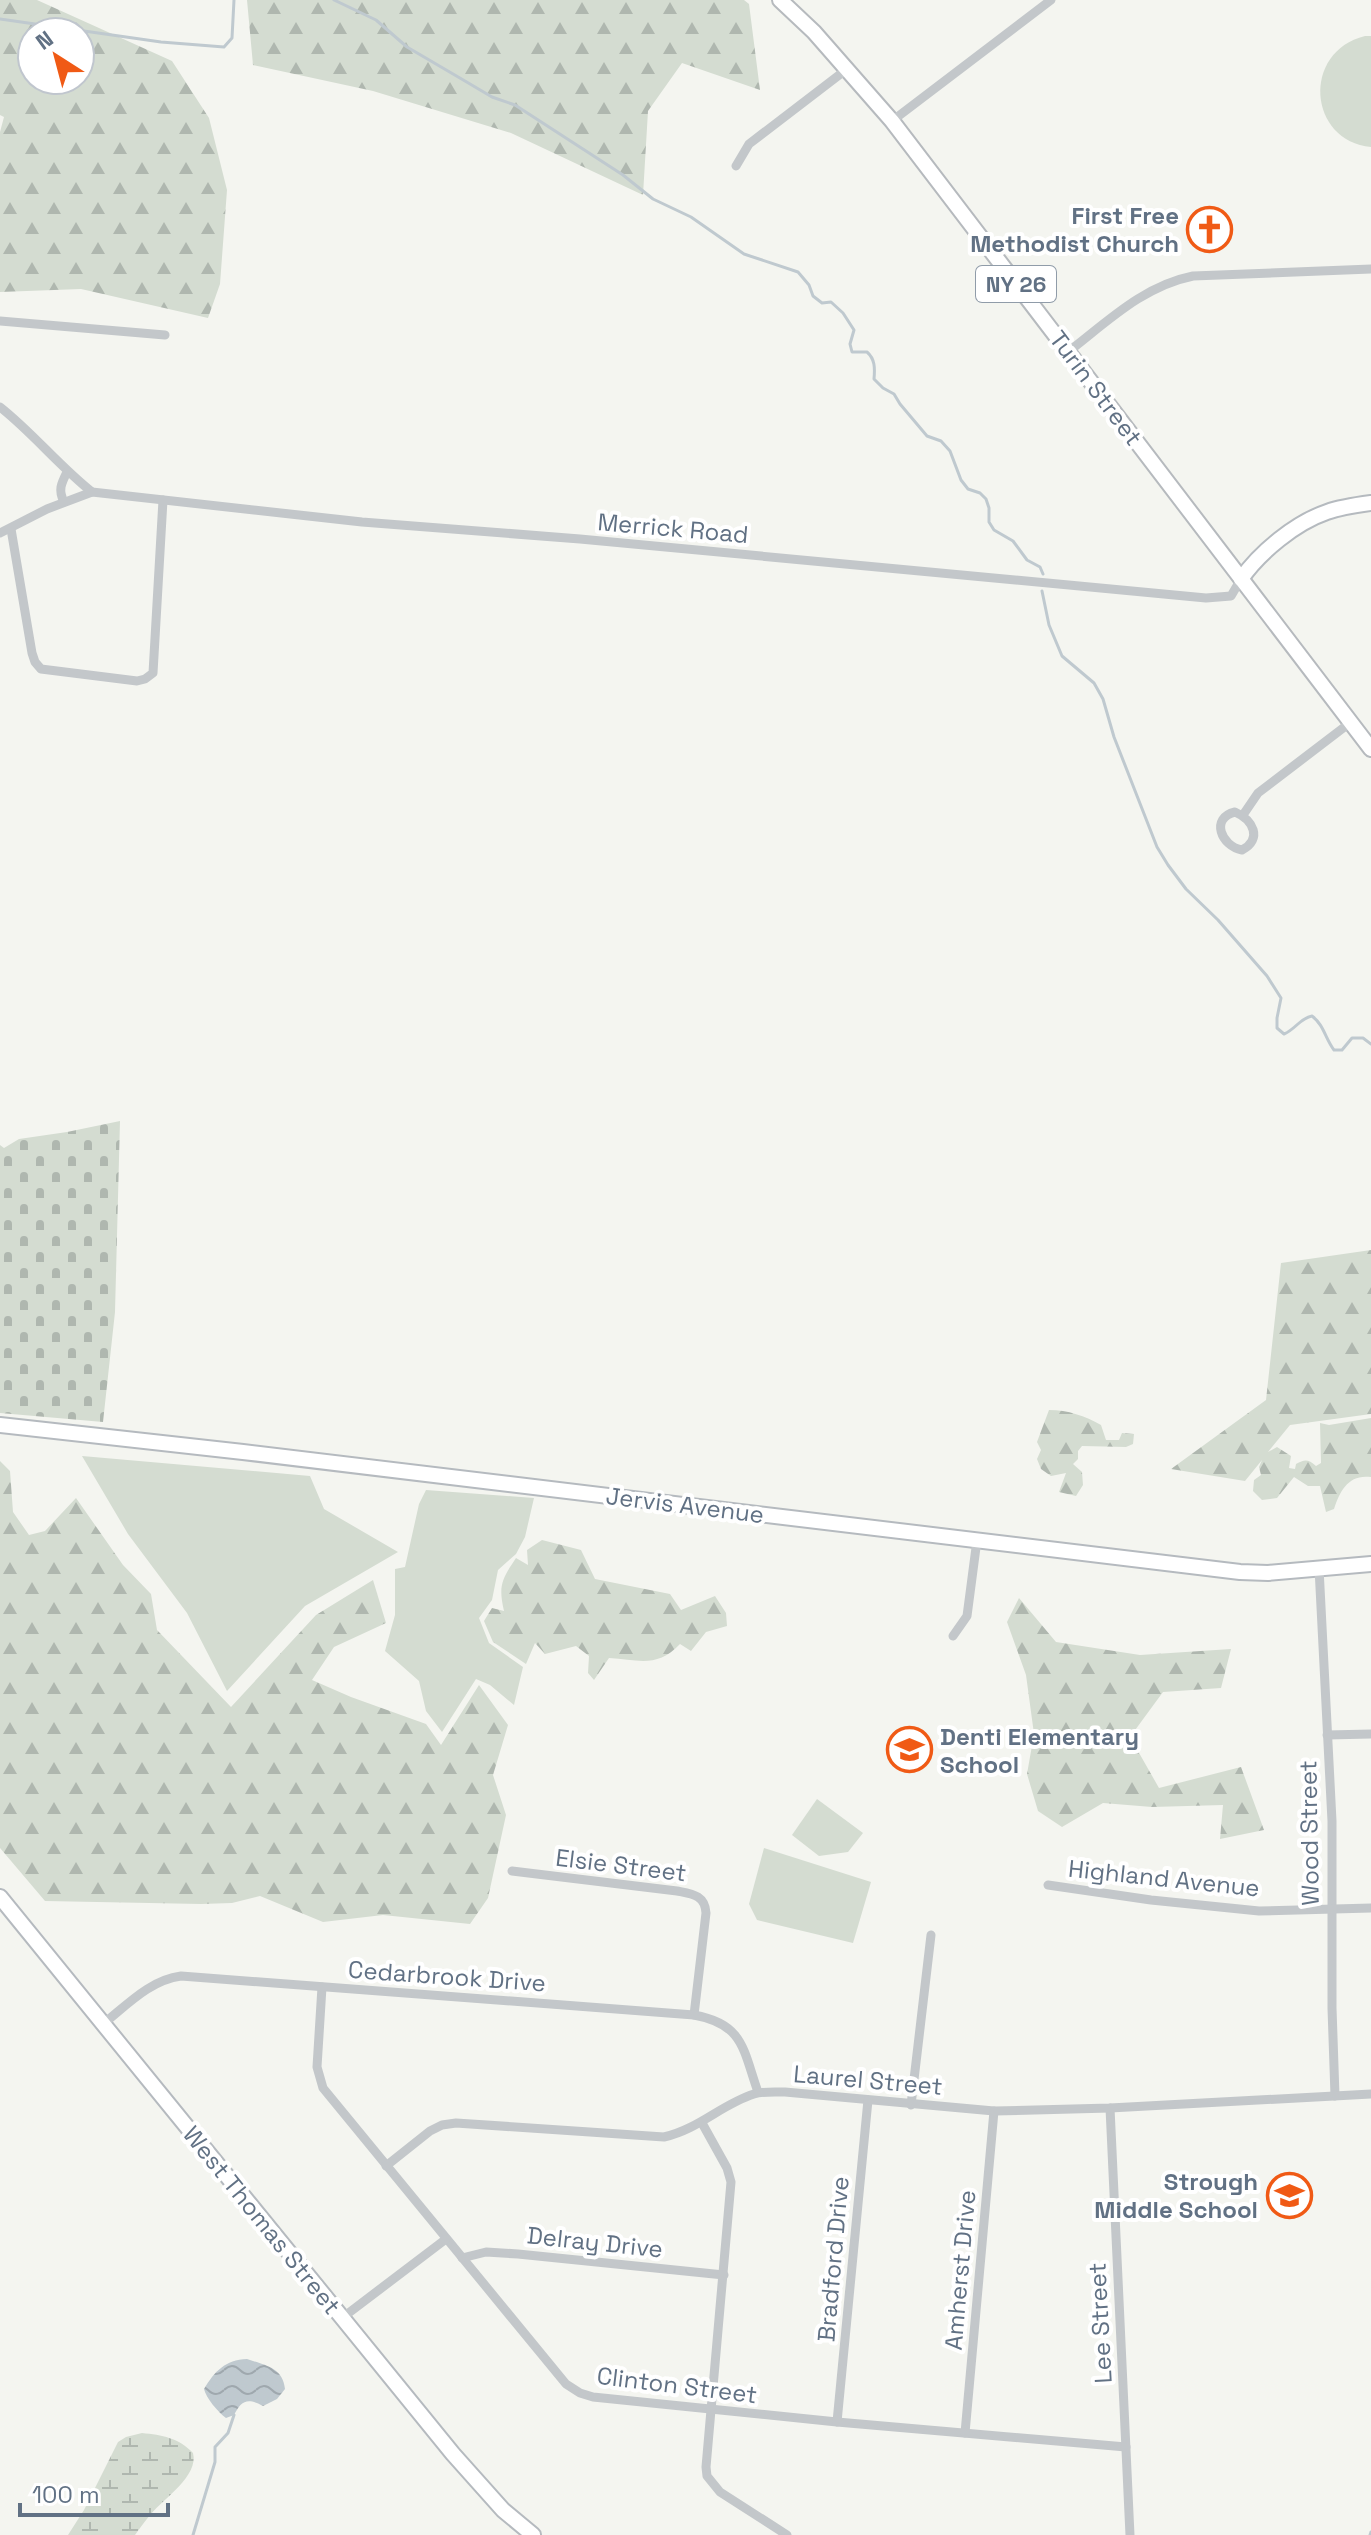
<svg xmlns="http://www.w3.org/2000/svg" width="1371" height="2535" font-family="'Space Grotesk',sans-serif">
<defs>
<pattern id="forest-firs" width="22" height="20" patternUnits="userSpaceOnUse" patternTransform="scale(2)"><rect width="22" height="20" fill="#d4dcd1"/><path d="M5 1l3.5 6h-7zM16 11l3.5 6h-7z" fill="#afb7af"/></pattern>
<pattern id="wetland-marsh" width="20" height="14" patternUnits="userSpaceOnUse" patternTransform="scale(2)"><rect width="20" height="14" fill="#d4dcd1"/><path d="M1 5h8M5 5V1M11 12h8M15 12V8" fill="none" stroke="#afb7af"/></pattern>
<pattern id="cemetery-stones" width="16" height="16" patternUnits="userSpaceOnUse" patternTransform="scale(2)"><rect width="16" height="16" fill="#d4dcd1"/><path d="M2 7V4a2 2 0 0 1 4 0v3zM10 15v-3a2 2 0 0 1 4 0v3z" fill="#afb7af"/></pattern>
<pattern id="water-waves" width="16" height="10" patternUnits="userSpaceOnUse" patternTransform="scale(2)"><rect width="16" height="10" fill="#bfc9cf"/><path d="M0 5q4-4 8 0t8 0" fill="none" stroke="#9fa8ae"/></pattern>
</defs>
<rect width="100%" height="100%" fill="#f4f5f0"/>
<g fill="#d4dcd1">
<path d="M1365 36H1371V147C1308 141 1301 52 1365 36Z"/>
<polygon points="82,1456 310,1476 324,1509 398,1552 305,1606 227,1691 187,1613 128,1534"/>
<polygon points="426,1490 534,1498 525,1537 516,1554 498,1570 492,1600 479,1618 489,1643 523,1667 514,1705 490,1685 476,1679 442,1732 426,1711 419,1681 385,1651 395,1615 395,1569 405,1567 419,1504"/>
<polygon points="817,1799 863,1833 848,1852 819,1856 792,1835"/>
<polygon points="764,1848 871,1882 853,1943 757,1920 749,1904"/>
</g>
<g fill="url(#forest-firs)" fill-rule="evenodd">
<path d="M0 0H37L172 61 209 118 227 190 220 284 208 318 81 289 0 292V132L4 117 0 115ZM32 32H80V80H32Z"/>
<polygon points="247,0 744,0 749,4 760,90 682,63 648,111 643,195 511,133 373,91 253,65"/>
<path d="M1371 1250V1414L1290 1425 1268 1452 1277 1447 1291 1456 1289 1468 1295 1469 1296 1464C1305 1459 1308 1459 1316 1466L1321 1463 1320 1423 1329 1425 1371 1418V1477C1349 1474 1340 1490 1334 1509L1326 1512 1320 1486H1308L1294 1477 1277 1498 1262 1500 1253 1491 1254 1480 1261 1475 1259 1467 1262 1460 1245 1481 1171 1469 1266 1400 1281 1263Z"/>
<path d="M1049 1410C1068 1410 1085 1416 1101 1425L1106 1440H1119L1122 1433 1134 1434 1133 1444 1126 1447 1082 1446 1078 1451V1459L1073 1464 1082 1472 1083 1485 1076 1496 1059 1492 1066 1473 1051 1476 1041 1469 1037 1459 1041 1450 1037 1442Z"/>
<polygon points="0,1461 10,1471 13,1512 29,1535 45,1531 76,1498 123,1565 151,1594 157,1630 231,1707 316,1615 373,1580 386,1623 334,1647 312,1680 351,1697 426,1724 441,1745 479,1685 508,1725 493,1775 506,1815 488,1898 470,1924 383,1915 323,1922 260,1896 232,1903 201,1904 45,1901 0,1848"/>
<path d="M542 1540 581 1550 595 1579 670 1594 681 1610 715 1596 726 1613 727 1626 706 1632 691 1651 680 1644C658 1668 639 1660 609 1658L594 1680 588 1673 589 1656 576 1646 545 1654 535 1643 526 1664 493 1642 484 1621 492 1608 504 1611C498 1585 502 1579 516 1558L528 1565 527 1550Z"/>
<polygon points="1019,1598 1056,1642 1140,1655 1231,1649 1221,1688 1163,1692 1130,1737 1159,1788 1241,1767 1264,1830 1220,1839 1223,1805 1152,1807 1103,1803 1062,1827 1038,1811 1027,1774 1034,1734 1026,1675 1007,1622"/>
</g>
<path fill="url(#wetland-marsh)" d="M142 2433C162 2435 179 2438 193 2453 199 2476 164 2498 151 2514 145 2521 140 2528 135 2535H68L84 2510 118 2442 126 2437Z"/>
<polygon fill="url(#cemetery-stones)" points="120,1121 115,1312 103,1422 0,1413 0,1145 4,1148 19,1139 67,1132"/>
<path fill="url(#water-waves)" d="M247 2359C264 2365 283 2367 285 2389L277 2399 263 2406C247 2397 241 2401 234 2415L226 2418C218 2412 206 2398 204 2389 215 2371 225 2360 247 2359Z"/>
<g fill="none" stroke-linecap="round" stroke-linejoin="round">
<g stroke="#bfc9cf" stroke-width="3">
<path d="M334 0 376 20 407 47 465 81 492 97 515 105 623 175 653 199 691 217 744 254 798 272 809 285 813 296 822 303 831 302 843 313 854 330 850 344 852 352H867C875 359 875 368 874 379L883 388 894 394 900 404 927 436 941 441 950 451 961 480 968 489 980 493 986 499 989 508V522L994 530 1013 541 1027 560 1040 567 1043 574"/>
<polyline points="0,19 161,42 224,47 232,38 234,0"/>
<path d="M1042 591 1049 625 1062 656 1094 683 1103 699 1114 737 1157 847 1168 865 1186 889 1218 920 1267 976 1281 998 1277 1018V1028L1284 1034C1296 1029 1300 1018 1312 1016 1324 1025 1325 1038 1334 1050H1342L1352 1038H1363L1371 1044"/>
<polyline points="193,2535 215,2462 215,2447 228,2433 234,2415"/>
<polyline points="1370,2535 1371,2532"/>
</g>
<defs>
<g id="secondary">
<path d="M1241 579C1260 552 1295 523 1327 512 1341 507 1356 505 1371 503"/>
<polyline points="0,1425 243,1452 1240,1572 1268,1573 1371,1564"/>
<polyline points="0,1897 453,2454 503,2510 533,2535"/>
</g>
<polyline id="primary" points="780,0 814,32 892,121 1371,749"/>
</defs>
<use href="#secondary" stroke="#b5babf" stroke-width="18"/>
<use href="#primary" stroke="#b6babe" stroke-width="18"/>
<g stroke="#c3c7ca" stroke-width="9">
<polyline points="892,121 1051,0"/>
<polyline points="736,166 749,144 847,69"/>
<polyline points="0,321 165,335"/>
<path d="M1068 352C1107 322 1143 286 1193 276L1371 269"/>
<path d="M0 407C33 433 59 466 92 492"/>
<path d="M64 502C58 490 61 484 67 472"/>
<polyline points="11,529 32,653 35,662 41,669 137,681 145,679 153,673 163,500"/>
<polyline points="0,533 47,509 92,492 362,522 580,539 1206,598 1231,596 1241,579"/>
<path d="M1235 812C1253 820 1263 839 1242 850 1221 846 1210 818 1235 812Z"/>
<polyline points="1243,815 1258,793 1351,722"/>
<polyline points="1319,1568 1332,1821 1332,2008 1335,2096"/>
<polyline points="953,1636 967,1616 977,1540"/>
<polyline points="1327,1735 1371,1734"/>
<path d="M512 1871 677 1891C692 1894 705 1895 706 1913L694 2015"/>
<polyline points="1048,1885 1151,1900 1259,1911 1371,1908"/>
<polyline points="322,1987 317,2067 323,2088 566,2384 580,2393 593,2397 837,2422 1126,2447"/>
<path d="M103 2024C127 2005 150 1980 181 1976L694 2015C744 2024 743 2050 758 2092"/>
<polyline points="911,2105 931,1935"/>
<polyline points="1110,2108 1130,2535"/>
<polyline points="702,2123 727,2168 731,2182 706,2467 707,2476 720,2492 787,2535"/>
<path d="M386 2166 430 2131 442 2125 456 2123 664 2137C699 2129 722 2104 754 2094 764 2091 775 2092 785 2092L994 2111 1110 2108 1371 2094"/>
<polyline points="462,2258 486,2252 518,2254 724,2275"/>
<polyline points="342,2318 446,2239"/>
<polyline points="837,2422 868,2100"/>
<polyline points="965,2433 994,2111"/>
</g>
<use href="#secondary" stroke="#fff" stroke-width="14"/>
<use href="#primary" stroke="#fff" stroke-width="14"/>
</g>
<defs>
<symbol id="church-ring" viewBox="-11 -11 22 22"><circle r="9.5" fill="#fff" stroke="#f05a15" stroke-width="1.5"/><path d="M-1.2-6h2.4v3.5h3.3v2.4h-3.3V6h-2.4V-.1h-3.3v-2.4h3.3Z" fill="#f05a15"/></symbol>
<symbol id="school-ring" viewBox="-11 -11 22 22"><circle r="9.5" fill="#fff" stroke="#f05a15" stroke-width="1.5"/><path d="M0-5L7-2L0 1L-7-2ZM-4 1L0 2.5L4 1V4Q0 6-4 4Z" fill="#f05a15"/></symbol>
</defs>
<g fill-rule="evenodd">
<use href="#church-ring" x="1184" y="204" width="51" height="51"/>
<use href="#school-ring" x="884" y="1724" width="51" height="51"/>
<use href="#school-ring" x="1264" y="2170" width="51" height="51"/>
</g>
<g text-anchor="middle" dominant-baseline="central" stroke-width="8" stroke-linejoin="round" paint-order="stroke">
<rect fill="#fff" stroke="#909ca9" stroke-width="2" x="976" y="266" width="80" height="36" rx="6"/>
<g font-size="22" font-weight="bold" fill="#617184">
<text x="1016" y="284">NY 26</text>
</g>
<g font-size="24" font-weight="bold" fill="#617184" stroke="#fff" text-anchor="end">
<text x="1179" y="215">First Free<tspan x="1179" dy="28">Methodist Church</tspan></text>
<text x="940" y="1736" text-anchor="start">Denti Elementary<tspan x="940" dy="28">School</tspan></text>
<text x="1258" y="2181">Strough<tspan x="1258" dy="28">Middle School</tspan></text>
</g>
<g font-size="24" fill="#617184" stroke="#fff">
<text transform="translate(1096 388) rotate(53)">Turin Street</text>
<text transform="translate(673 528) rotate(5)">Merrick Road</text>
<text transform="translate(685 1505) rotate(7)">Jervis Avenue</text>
<text transform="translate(1309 1833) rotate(-91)">Wood Street</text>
<text transform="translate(621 1865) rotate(7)">Elsie Street</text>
<text transform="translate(1164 1878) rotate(6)">Highland Avenue</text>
<text transform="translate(447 1976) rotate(4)">Cedarbrook Drive</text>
<text transform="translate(868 2080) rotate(5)">Laurel Street</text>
<text transform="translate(262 2220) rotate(51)">West Thomas Street</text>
<text transform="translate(595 2242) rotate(6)">Delray Drive</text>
<text transform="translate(833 2259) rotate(-85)">Bradford Drive</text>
<text transform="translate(960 2270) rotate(-85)">Amherst Drive</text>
<text transform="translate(1100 2323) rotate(-93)">Lee Street</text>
<text transform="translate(677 2385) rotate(7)">Clinton Street</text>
</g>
</g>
<g transform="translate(56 56) rotate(324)"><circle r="38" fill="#ffffff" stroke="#c0c6ce" stroke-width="2"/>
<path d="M0-6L14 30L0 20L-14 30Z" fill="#f05a15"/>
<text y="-12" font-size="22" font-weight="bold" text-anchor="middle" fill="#617184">N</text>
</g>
<path d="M20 2503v12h148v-12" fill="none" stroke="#617184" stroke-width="4"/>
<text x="32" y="2503" font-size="24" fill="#617184" stroke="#ffffff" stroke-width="6" paint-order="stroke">100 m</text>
</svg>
